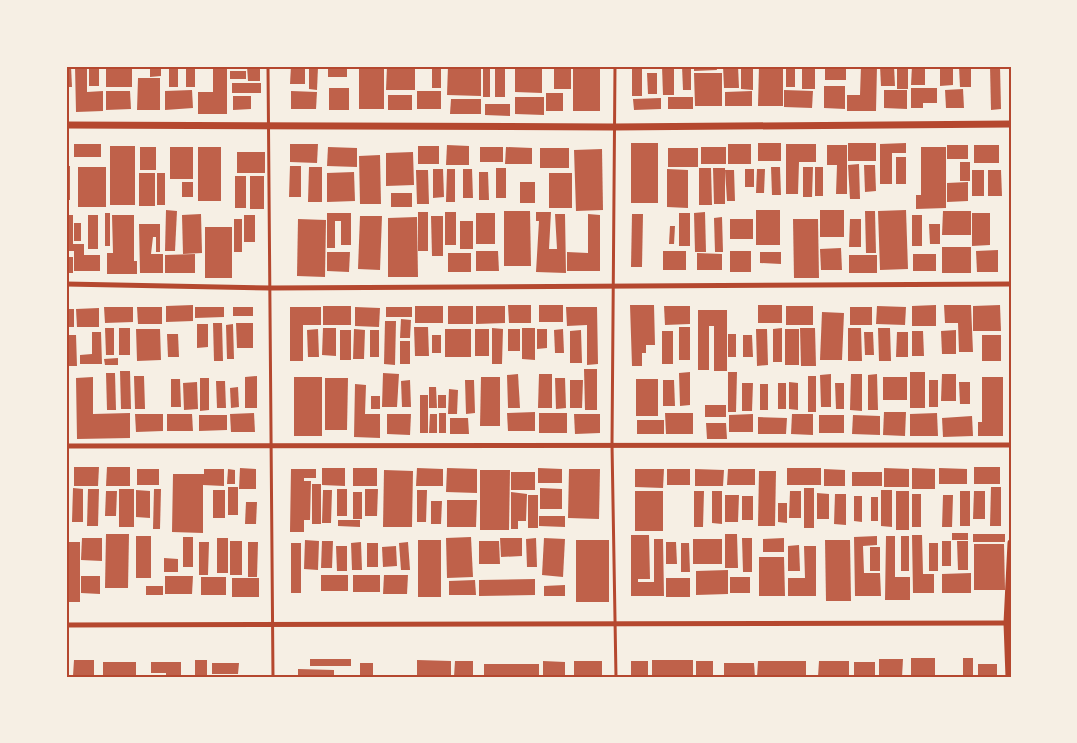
<svg xmlns="http://www.w3.org/2000/svg" width="1077" height="743" font-family="Ubuntu,sans-serif">
<rect width="100%" height="100%" fill="#f6efe4"/>
<g fill="#bf614a">
<polygon points="66,66 71,66 72,87 66,87"/>
<polygon points="75,66 87,66 87,92 103,91 103,111 76,112"/>
<rect x="89" y="66" width="10" height="20"/>
<polygon points="150,66 161,66 161,76 150,77"/>
<rect x="169" y="66" width="9" height="21"/>
<rect x="186" y="66" width="9" height="21"/>
<polygon points="213,66 227,66 227,114 198,114 198,92 213,92"/>
<polygon points="247,66 260,66 260,81 248,81"/>
<polygon points="291,66 305,66 305,84 290,84"/>
<rect x="328" y="66" width="19" height="11"/>
<rect x="359" y="66" width="25" height="43"/>
<polygon points="387,66 415,66 415,90 386,90"/>
<rect x="432" y="66" width="9" height="22"/>
<polygon points="448,66 481,66 481,96 447,95"/>
<rect x="483" y="66" width="7" height="31"/>
<rect x="495" y="66" width="10" height="31"/>
<polygon points="515,66 542,66 542,93 515,92"/>
<rect x="554" y="66" width="17" height="23"/>
<rect x="573" y="66" width="27" height="45"/>
<rect x="632" y="66" width="10" height="30"/>
<polygon points="662,66 674,66 674,95 663,95"/>
<polygon points="682,66 691,66 691,90 683,90"/>
<polygon points="694,66 716,66 717,70 694,71"/>
<polygon points="723,66 738,66 739,88 724,88"/>
<polygon points="741,66 753,66 753,90 741,89"/>
<polygon points="759,66 783,66 783,106 758,106"/>
<rect x="786" y="66" width="9" height="21"/>
<rect x="802" y="66" width="13" height="23"/>
<rect x="825" y="66" width="21" height="14"/>
<polygon points="861,66 877,66 876,111 847,111 847,95 860,95"/>
<polygon points="880,66 894,66 895,86 881,86"/>
<rect x="897" y="66" width="11" height="23"/>
<polygon points="912,66 925,66 925,85 911,85"/>
<polygon points="940,66 953,66 953,85 940,86"/>
<polygon points="959,66 971,66 971,87 960,87"/>
<polygon points="990,66 1000,66 1001,109 991,110"/>
<polygon points="309,67 318,67 317,90 309,89"/>
<rect x="106" y="69" width="26" height="18"/>
<rect x="230" y="71" width="16" height="8"/>
<polygon points="647,73 657,73 657,94 648,94"/>
<polygon points="694,73 722,73 722,106 695,106"/>
<polygon points="138,78 160,78 160,110 137,110"/>
<rect x="232" y="83" width="29" height="10"/>
<polygon points="824,86 845,86 845,109 824,108"/>
<rect x="329" y="88" width="20" height="22"/>
<polygon points="911,88 937,88 937,103 923,103 923,108 911,108"/>
<polygon points="963,89 964,108 946,108 945,90"/>
<polygon points="192,90 193,108 165,110 165,91"/>
<polygon points="784,90 813,91 812,108 784,107"/>
<polygon points="884,90 907,90 907,109 884,108"/>
<polygon points="106,91 130,91 131,109 106,110"/>
<polygon points="291,91 317,92 316,109 291,109"/>
<rect x="417" y="91" width="24" height="18"/>
<polygon points="752,91 752,106 725,106 725,92"/>
<rect x="546" y="93" width="17" height="18"/>
<rect x="388" y="95" width="24" height="15"/>
<polygon points="233,96 251,96 251,109 233,110"/>
<polygon points="515,97 544,97 544,115 515,114"/>
<rect x="668" y="97" width="25" height="12"/>
<polygon points="661,98 661,109 634,110 633,99"/>
<polygon points="451,99 481,99 481,114 450,114"/>
<polygon points="485,104 510,104 510,116 485,115"/>
<rect x="631" y="143" width="27" height="60"/>
<rect x="758" y="143" width="23" height="18"/>
<rect x="848" y="143" width="28" height="18"/>
<polygon points="906,143 906,153 892,153 892,184 880,184 880,144"/>
<rect x="74" y="144" width="27" height="13"/>
<polygon points="290,144 318,144 317,163 290,162"/>
<rect x="728" y="144" width="23" height="20"/>
<polygon points="786,144 816,144 816,162 799,162 798,194 786,194"/>
<polygon points="447,145 469,146 469,165 446,165"/>
<polygon points="827,145 847,145 847,194 836,194 837,165 827,165"/>
<rect x="947" y="145" width="21" height="14"/>
<rect x="974" y="145" width="25" height="18"/>
<rect x="110" y="146" width="25" height="59"/>
<rect x="418" y="146" width="21" height="18"/>
<rect x="140" y="147" width="16" height="23"/>
<rect x="170" y="147" width="23" height="32"/>
<rect x="198" y="147" width="23" height="54"/>
<polygon points="328,147 357,148 357,167 327,166"/>
<rect x="480" y="147" width="23" height="15"/>
<polygon points="506,147 532,148 532,164 505,164"/>
<rect x="701" y="147" width="25" height="17"/>
<polygon points="921,147 946,147 946,208 916,209 916,195 921,195"/>
<rect x="540" y="148" width="29" height="20"/>
<rect x="668" y="148" width="30" height="19"/>
<polygon points="602,149 603,210 576,211 574,150"/>
<rect x="237" y="152" width="28" height="21"/>
<polygon points="413,152 414,185 386,186 386,153"/>
<polygon points="380,155 381,204 360,204 359,156"/>
<rect x="896" y="157" width="10" height="27"/>
<rect x="960" y="162" width="10" height="19"/>
<polygon points="859,164 860,199 850,199 848,165"/>
<polygon points="864,165 875,165 876,191 865,192"/>
<rect x="66" y="166" width="4" height="34"/>
<polygon points="290,166 301,166 301,197 289,197"/>
<rect x="78" y="167" width="28" height="40"/>
<polygon points="309,167 322,167 322,202 308,202"/>
<polygon points="771,167 780,167 781,195 772,195"/>
<polygon points="803,167 813,167 812,197 803,197"/>
<rect x="815" y="167" width="8" height="29"/>
<rect x="496" y="168" width="10" height="30"/>
<polygon points="699,168 711,168 712,205 699,205"/>
<polygon points="713,168 725,168 725,204 714,204"/>
<polygon points="433,169 443,169 444,197 433,198"/>
<polygon points="447,169 455,169 455,202 446,202"/>
<polygon points="463,169 472,169 473,198 463,198"/>
<polygon points="667,169 688,170 688,208 667,207"/>
<rect x="745" y="169" width="9" height="18"/>
<polygon points="757,169 765,169 764,193 756,193"/>
<polygon points="416,170 428,170 429,204 417,204"/>
<polygon points="725,170 734,170 735,201 727,201"/>
<rect x="972" y="170" width="12" height="26"/>
<polygon points="988,170 1001,170 1002,196 988,196"/>
<polygon points="354,172 355,201 327,202 327,173"/>
<polygon points="479,172 488,172 489,200 479,200"/>
<rect x="139" y="173" width="16" height="33"/>
<rect x="157" y="173" width="8" height="32"/>
<rect x="549" y="173" width="23" height="35"/>
<rect x="235" y="176" width="11" height="32"/>
<rect x="250" y="176" width="14" height="33"/>
<rect x="182" y="182" width="11" height="15"/>
<rect x="520" y="182" width="15" height="21"/>
<polygon points="968,182 968,201 947,202 947,183"/>
<rect x="391" y="193" width="21" height="14"/>
<polygon points="166,210 177,211 175,251 165,251"/>
<rect x="756" y="210" width="24" height="35"/>
<rect x="820" y="210" width="24" height="27"/>
<polygon points="906,210 908,269 880,270 878,211"/>
<polygon points="504,211 530,211 531,266 504,266"/>
<polygon points="865,211 875,211 876,253 866,253"/>
<polygon points="943,211 971,211 971,235 942,235"/>
<rect x="418" y="212" width="10" height="39"/>
<rect x="445" y="212" width="11" height="33"/>
<polygon points="536,212 551,212 549,249 557,249 555,214 565,214 566,273 536,272 539,221 536,221"/>
<polygon points="705,212 706,252 695,252 694,213"/>
<rect x="105" y="213" width="5" height="33"/>
<polygon points="327,213 351,213 351,245 341,245 341,221 335,221 335,248 327,248"/>
<rect x="476" y="213" width="19" height="31"/>
<rect x="679" y="213" width="11" height="33"/>
<polygon points="972,213 990,213 990,245 972,246"/>
<polygon points="201,214 202,253 183,254 182,215"/>
<polygon points="588,214 600,215 600,271 567,271 567,252 588,253"/>
<polygon points="632,214 643,214 642,267 631,267"/>
<polygon points="66,215 73,215 73,244 84,244 84,255 100,255 100,271 74,271 74,251 66,251"/>
<rect x="88" y="215" width="10" height="34"/>
<polygon points="112,215 134,215 134,261 137,261 137,274 107,274 107,253 113,253"/>
<rect x="244" y="215" width="11" height="27"/>
<rect x="912" y="215" width="10" height="31"/>
<polygon points="360,216 382,216 380,270 358,269"/>
<polygon points="431,216 443,216 443,256 432,256"/>
<polygon points="417,217 418,277 388,277 388,218"/>
<polygon points="722,217 723,252 715,252 714,218"/>
<rect x="234" y="219" width="8" height="33"/>
<polygon points="298,219 326,220 325,277 297,276"/>
<rect x="730" y="219" width="23" height="20"/>
<polygon points="793,219 818,219 819,278 794,278"/>
<polygon points="850,219 861,219 861,247 849,247"/>
<rect x="460" y="221" width="13" height="28"/>
<rect x="74" y="223" width="7" height="18"/>
<polygon points="139,224 160,224 160,252 156,252 156,237 153,237 151,254 163,254 163,273 140,273"/>
<polygon points="929,224 940,224 940,244 930,244"/>
<polygon points="670,226 675,226 674,244 669,244"/>
<rect x="205" y="227" width="27" height="51"/>
<rect x="942" y="247" width="29" height="26"/>
<polygon points="841,248 842,270 821,270 820,249"/>
<polygon points="998,250 998,272 977,272 976,251"/>
<polygon points="476,251 498,251 499,271 476,271"/>
<rect x="663" y="251" width="23" height="19"/>
<rect x="730" y="251" width="21" height="21"/>
<polygon points="327,252 350,252 349,272 327,271"/>
<polygon points="760,252 781,252 781,264 760,263"/>
<rect x="448" y="253" width="23" height="19"/>
<polygon points="697,253 722,254 722,270 697,270"/>
<polygon points="195,254 195,273 165,273 165,255"/>
<rect x="913" y="254" width="23" height="17"/>
<rect x="849" y="255" width="28" height="18"/>
<rect x="66" y="257" width="7" height="16"/>
<polygon points="193,305 193,321 166,322 166,306"/>
<polygon points="508,305 531,305 531,323 509,323"/>
<rect x="539" y="305" width="24" height="17"/>
<polygon points="630,305 654,305 655,345 646,345 646,353 642,353 642,366 632,366"/>
<rect x="758" y="305" width="24" height="18"/>
<polygon points="936,305 936,326 912,326 912,306"/>
<polygon points="944,305 971,305 973,352 959,352 958,323 945,323"/>
<polygon points="1000,305 1001,331 973,331 973,306"/>
<rect x="323" y="306" width="28" height="19"/>
<rect x="415" y="306" width="28" height="17"/>
<rect x="448" y="306" width="25" height="18"/>
<polygon points="476,306 505,306 505,323 476,324"/>
<polygon points="664,306 690,306 690,324 665,325"/>
<rect x="786" y="306" width="27" height="19"/>
<polygon points="877,306 906,307 905,325 876,324"/>
<polygon points="104,307 133,307 133,322 105,323"/>
<polygon points="137,307 162,307 162,324 138,324"/>
<polygon points="195,307 224,307 224,317 195,318"/>
<rect x="233" y="307" width="20" height="9"/>
<polygon points="290,307 321,307 321,325 303,325 303,361 290,361"/>
<polygon points="355,307 380,308 379,327 355,326"/>
<rect x="386" y="307" width="26" height="10"/>
<polygon points="566,307 597,307 598,364 587,365 587,325 567,326"/>
<rect x="850" y="307" width="22" height="18"/>
<polygon points="99,308 99,327 77,327 76,309"/>
<rect x="66" y="309" width="8" height="18"/>
<polygon points="698,310 727,310 727,371 714,371 714,326 709,326 709,370 698,370"/>
<polygon points="822,312 844,313 842,360 820,360"/>
<polygon points="401,319 411,320 410,338 400,338"/>
<polygon points="385,321 396,321 395,365 384,364"/>
<polygon points="213,323 222,323 223,361 214,361"/>
<polygon points="236,323 253,323 253,348 237,348"/>
<polygon points="197,324 208,324 208,347 197,348"/>
<polygon points="233,324 234,359 227,359 226,325"/>
<polygon points="414,327 428,327 429,356 415,356"/>
<rect x="679" y="327" width="11" height="33"/>
<polygon points="105,328 114,328 114,355 106,355"/>
<rect x="119" y="328" width="11" height="27"/>
<polygon points="323,328 336,328 336,356 322,355"/>
<polygon points="492,328 503,329 502,364 492,364"/>
<polygon points="522,328 535,328 535,360 522,359"/>
<polygon points="782,328 782,362 773,362 773,329"/>
<polygon points="800,328 815,328 816,366 801,366"/>
<polygon points="848,328 861,328 862,361 848,361"/>
<polygon points="878,328 890,328 891,361 879,361"/>
<polygon points="136,329 160,329 161,360 137,361"/>
<polygon points="318,329 319,357 308,357 307,330"/>
<polygon points="354,329 365,330 364,359 353,359"/>
<rect x="445" y="329" width="26" height="28"/>
<rect x="475" y="329" width="14" height="27"/>
<rect x="508" y="329" width="12" height="22"/>
<polygon points="537,329 547,329 547,348 537,349"/>
<polygon points="563,329 564,353 555,353 554,330"/>
<polygon points="756,329 767,329 768,365 757,366"/>
<rect x="785" y="329" width="14" height="36"/>
<rect x="340" y="330" width="11" height="30"/>
<rect x="370" y="330" width="9" height="27"/>
<polygon points="581,330 582,363 570,363 570,331"/>
<polygon points="956,330 956,354 942,354 941,331"/>
<rect x="662" y="331" width="11" height="33"/>
<polygon points="912,331 923,331 924,356 912,356"/>
<polygon points="92,332 101,332 102,364 80,364 80,355 92,354"/>
<polygon points="864,332 873,332 874,355 865,355"/>
<polygon points="897,332 908,332 908,357 896,357"/>
<polygon points="167,334 178,334 179,357 168,357"/>
<rect x="728" y="334" width="8" height="23"/>
<polygon points="66,335 76,335 77,366 66,366"/>
<rect x="432" y="335" width="9" height="18"/>
<polygon points="743,335 752,335 753,357 743,357"/>
<rect x="982" y="335" width="19" height="26"/>
<rect x="400" y="341" width="10" height="23"/>
<polygon points="118,358 118,365 105,365 104,359"/>
<polygon points="584,369 597,369 597,410 585,410"/>
<polygon points="120,371 130,371 131,409 121,409"/>
<polygon points="690,372 690,405 680,406 679,373"/>
<polygon points="728,372 737,372 736,412 728,412"/>
<rect x="910" y="372" width="15" height="36"/>
<polygon points="106,373 115,373 116,410 107,410"/>
<polygon points="383,373 399,374 397,407 382,407"/>
<polygon points="518,374 520,408 508,408 507,375"/>
<polygon points="539,374 552,374 552,408 538,408"/>
<polygon points="831,374 831,407 821,407 820,375"/>
<polygon points="851,374 862,374 862,411 850,410"/>
<polygon points="877,374 878,410 868,410 868,375"/>
<polygon points="942,374 956,374 956,401 941,401"/>
<polygon points="134,376 144,376 145,409 135,409"/>
<polygon points="257,376 257,408 245,408 245,377"/>
<rect x="808" y="376" width="8" height="36"/>
<polygon points="93,377 93,414 130,413 130,438 77,439 76,378"/>
<rect x="294" y="377" width="28" height="59"/>
<polygon points="481,377 500,377 500,426 480,426"/>
<rect x="883" y="377" width="24" height="23"/>
<polygon points="982,377 1003,377 1003,436 978,436 978,422 982,422"/>
<polygon points="200,378 209,378 209,410 200,411"/>
<polygon points="325,378 348,378 347,430 325,430"/>
<polygon points="555,378 565,378 566,408 556,409"/>
<polygon points="171,379 180,379 181,407 171,407"/>
<rect x="636" y="379" width="22" height="37"/>
<polygon points="410,380 411,407 402,407 401,381"/>
<polygon points="465,380 474,380 475,413 466,414"/>
<polygon points="570,380 583,380 582,408 570,408"/>
<polygon points="663,380 674,380 675,406 663,406"/>
<rect x="929" y="380" width="9" height="27"/>
<polygon points="216,381 225,381 226,408 217,408"/>
<polygon points="197,382 198,409 184,410 183,383"/>
<polygon points="789,382 798,383 798,410 789,409"/>
<polygon points="959,382 970,382 970,404 960,404"/>
<polygon points="742,383 753,383 752,411 742,411"/>
<rect x="778" y="383" width="8" height="26"/>
<polygon points="835,383 844,383 844,409 836,409"/>
<polygon points="355,384 366,385 365,414 380,414 380,438 354,437"/>
<rect x="760" y="384" width="8" height="26"/>
<polygon points="238,387 239,407 231,408 230,388"/>
<polygon points="429,387 436,387 437,408 429,408"/>
<polygon points="449,389 458,390 457,414 448,414"/>
<rect x="420" y="395" width="8" height="38"/>
<rect x="438" y="395" width="8" height="13"/>
<rect x="371" y="396" width="9" height="13"/>
<rect x="705" y="405" width="21" height="12"/>
<polygon points="535,412 535,431 508,431 507,413"/>
<polygon points="884,412 906,412 905,436 883,435"/>
<polygon points="254,413 255,432 231,432 230,414"/>
<rect x="439" y="413" width="7" height="20"/>
<rect x="539" y="413" width="28" height="20"/>
<polygon points="665,413 693,413 693,434 666,434"/>
<polygon points="937,413 938,436 910,436 910,414"/>
<polygon points="135,414 163,414 163,431 136,432"/>
<polygon points="167,414 192,414 193,431 167,431"/>
<polygon points="387,414 411,414 410,435 387,434"/>
<polygon points="430,414 437,414 437,433 429,433"/>
<polygon points="574,414 600,414 600,433 575,434"/>
<polygon points="753,414 753,432 729,432 729,415"/>
<polygon points="792,414 813,414 813,435 791,434"/>
<polygon points="199,415 227,415 227,430 199,431"/>
<rect x="819" y="415" width="25" height="18"/>
<polygon points="853,415 880,416 880,435 852,434"/>
<polygon points="972,416 973,436 943,437 942,418"/>
<polygon points="758,417 787,418 786,434 758,434"/>
<polygon points="450,418 468,418 469,434 450,434"/>
<rect x="637" y="420" width="27" height="14"/>
<polygon points="706,423 726,423 727,439 707,439"/>
<polygon points="74,467 99,467 98,486 74,486"/>
<polygon points="107,467 130,467 130,486 106,486"/>
<rect x="974" y="467" width="26" height="17"/>
<polygon points="240,468 256,469 256,489 239,489"/>
<polygon points="322,468 345,468 345,486 322,485"/>
<rect x="353" y="468" width="24" height="18"/>
<polygon points="417,468 443,469 443,486 416,486"/>
<polygon points="447,468 477,469 477,493 446,492"/>
<polygon points="538,468 562,469 562,483 538,483"/>
<rect x="787" y="468" width="34" height="17"/>
<polygon points="884,468 909,469 909,487 884,487"/>
<polygon points="912,468 935,469 935,489 912,489"/>
<polygon points="939,468 967,469 967,484 939,484"/>
<rect x="137" y="469" width="22" height="16"/>
<polygon points="204,469 224,469 224,486 203,485 203,533 172,532 173,474 204,474"/>
<polygon points="228,469 235,470 235,484 227,484"/>
<polygon points="291,469 316,469 316,478 304,478 304,481 311,481 310,520 304,520 304,532 290,532"/>
<polygon points="569,469 600,469 599,519 568,518"/>
<polygon points="635,469 664,469 663,488 635,487"/>
<rect x="667" y="469" width="23" height="16"/>
<polygon points="695,469 724,470 723,486 695,486"/>
<polygon points="728,469 755,469 755,485 727,485"/>
<polygon points="824,469 845,470 845,486 824,486"/>
<polygon points="384,470 413,471 412,527 383,527"/>
<polygon points="480,470 510,470 509,530 480,530"/>
<polygon points="759,471 776,471 775,526 758,526"/>
<rect x="511" y="472" width="24" height="18"/>
<rect x="852" y="472" width="30" height="14"/>
<rect x="312" y="484" width="9" height="40"/>
<rect x="66" y="487" width="3" height="32"/>
<rect x="228" y="487" width="10" height="28"/>
<polygon points="991,487 1001,487 1001,526 990,526"/>
<polygon points="73,488 83,489 83,522 72,522"/>
<polygon points="540,488 562,489 562,509 540,509"/>
<rect x="804" y="488" width="10" height="40"/>
<polygon points="88,489 99,489 98,526 87,526"/>
<rect x="119" y="489" width="15" height="38"/>
<polygon points="154,489 161,489 160,529 153,529"/>
<rect x="337" y="489" width="10" height="27"/>
<polygon points="365,489 378,489 377,516 365,516"/>
<polygon points="136,490 150,491 150,518 136,517"/>
<rect x="213" y="490" width="12" height="28"/>
<polygon points="323,490 332,490 331,523 322,523"/>
<polygon points="417,490 427,490 426,522 417,522"/>
<polygon points="881,490 892,490 892,527 881,526"/>
<polygon points="106,491 117,491 116,516 105,516"/>
<rect x="635" y="491" width="28" height="40"/>
<polygon points="694,491 704,491 703,527 694,527"/>
<polygon points="712,491 722,491 722,524 712,523"/>
<polygon points="790,491 801,491 801,518 789,518"/>
<rect x="896" y="491" width="13" height="39"/>
<rect x="960" y="491" width="10" height="35"/>
<polygon points="974,491 985,491 985,519 973,519"/>
<rect x="353" y="492" width="9" height="27"/>
<polygon points="511,492 527,494 526,521 518,521 518,529 511,529"/>
<polygon points="817,493 829,494 829,519 817,519"/>
<polygon points="835,494 846,494 846,525 834,524"/>
<rect x="912" y="494" width="9" height="33"/>
<rect x="528" y="495" width="10" height="33"/>
<polygon points="725,495 739,495 738,522 725,522"/>
<polygon points="943,495 953,495 952,527 942,527"/>
<rect x="742" y="496" width="11" height="24"/>
<polygon points="854,496 862,496 862,522 854,521"/>
<rect x="871" y="497" width="7" height="24"/>
<polygon points="447,500 477,500 476,527 447,527"/>
<polygon points="431,501 442,501 441,524 431,524"/>
<polygon points="246,502 257,502 256,524 245,524"/>
<polygon points="778,503 787,503 787,523 778,522"/>
<polygon points="539,516 565,516 565,527 539,526"/>
<polygon points="338,520 360,520 360,527 338,526"/>
<rect x="952" y="533" width="16" height="7"/>
<polygon points="106,534 129,534 128,588 105,588"/>
<polygon points="725,534 737,534 738,568 725,568"/>
<rect x="973" y="534" width="32" height="8"/>
<polygon points="631,535 649,535 650,579 638,579 638,582 654,582 654,539 663,539 664,596 631,596"/>
<polygon points="912,535 922,535 923,574 934,574 934,593 913,593"/>
<rect x="136" y="536" width="15" height="42"/>
<polygon points="877,536 877,545 863,546 864,573 880,573 881,596 855,596 854,537"/>
<polygon points="886,536 895,536 895,577 910,577 910,600 885,600"/>
<rect x="901" y="536" width="8" height="35"/>
<rect x="183" y="537" width="10" height="30"/>
<polygon points="471,537 473,577 447,578 446,538"/>
<polygon points="82,538 102,538 102,561 81,560"/>
<rect x="217" y="538" width="11" height="35"/>
<polygon points="500,538 522,538 522,556 501,557"/>
<polygon points="536,538 537,567 527,567 526,539"/>
<polygon points="544,538 565,539 563,577 542,575"/>
<polygon points="742,538 752,538 752,572 743,572"/>
<polygon points="784,538 784,552 763,552 763,539"/>
<rect x="693" y="539" width="29" height="25"/>
<polygon points="305,540 319,541 318,570 304,569"/>
<rect x="418" y="540" width="23" height="57"/>
<rect x="576" y="540" width="33" height="62"/>
<polygon points="825,540 850,540 851,601 826,601"/>
<rect x="230" y="541" width="12" height="34"/>
<polygon points="322,541 333,541 332,568 321,568"/>
<polygon points="479,541 499,541 500,564 479,564"/>
<rect x="942" y="541" width="9" height="25"/>
<polygon points="957,541 968,541 968,570 958,570"/>
<rect x="66" y="542" width="14" height="60"/>
<polygon points="199,542 209,542 208,575 199,575"/>
<polygon points="248,542 258,542 257,577 248,577"/>
<polygon points="361,542 362,570 352,570 351,543"/>
<polygon points="408,542 410,570 401,570 399,543"/>
<polygon points="666,542 676,542 677,564 666,564"/>
<rect x="291" y="543" width="10" height="50"/>
<rect x="367" y="543" width="11" height="24"/>
<polygon points="681,543 689,543 690,572 681,572"/>
<rect x="929" y="543" width="9" height="28"/>
<polygon points="974,544 1004,544 1005,590 974,590"/>
<polygon points="799,545 800,571 788,571 788,546"/>
<polygon points="336,546 347,546 347,571 337,571"/>
<polygon points="396,546 397,566 383,567 382,547"/>
<polygon points="804,546 816,546 816,596 788,596 788,578 805,578"/>
<rect x="870" y="547" width="10" height="24"/>
<polygon points="759,557 784,557 785,596 759,596"/>
<polygon points="164,558 178,559 178,572 164,572"/>
<polygon points="728,570 728,594 696,595 696,571"/>
<polygon points="971,573 971,593 942,593 942,574"/>
<rect x="321" y="575" width="27" height="16"/>
<rect x="353" y="575" width="27" height="17"/>
<polygon points="384,575 408,575 407,594 383,594"/>
<polygon points="81,576 100,576 100,594 81,593"/>
<polygon points="165,576 193,576 192,594 165,594"/>
<rect x="201" y="577" width="25" height="18"/>
<rect x="730" y="577" width="20" height="16"/>
<rect x="232" y="578" width="27" height="19"/>
<rect x="666" y="578" width="24" height="19"/>
<polygon points="535,579 535,595 479,596 479,580"/>
<polygon points="475,580 476,595 449,595 449,581"/>
<polygon points="565,585 565,596 544,596 544,586"/>
<rect x="146" y="586" width="17" height="9"/>
<rect x="911" y="658" width="24" height="19"/>
<rect x="963" y="658" width="10" height="19"/>
<rect x="310" y="659" width="41" height="7"/>
<polygon points="879,659 903,659 902,677 879,677"/>
<polygon points="74,660 94,660 94,676 73,676"/>
<rect x="195" y="660" width="12" height="17"/>
<polygon points="417,660 451,661 451,677 417,677"/>
<rect x="652" y="660" width="41" height="17"/>
<polygon points="455,661 473,661 473,677 454,677"/>
<polygon points="543,661 565,662 565,677 543,677"/>
<rect x="574" y="661" width="28" height="16"/>
<rect x="631" y="661" width="17" height="16"/>
<rect x="696" y="661" width="17" height="16"/>
<polygon points="758,661 806,661 806,677 757,677"/>
<polygon points="819,661 849,661 849,677 818,677"/>
<rect x="103" y="662" width="33" height="15"/>
<polygon points="151,662 181,662 181,675 166,677 166,673 151,673"/>
<rect x="854" y="662" width="21" height="15"/>
<polygon points="212,663 239,663 238,674 212,674"/>
<rect x="360" y="663" width="13" height="14"/>
<polygon points="724,663 754,663 755,677 724,677"/>
<rect x="484" y="664" width="55" height="13"/>
<rect x="978" y="664" width="19" height="13"/>
<polygon points="298,669 334,670 334,677 298,677"/>
</g>
<g fill="none" stroke-linecap="round" stroke-linejoin="round">
<g stroke="#b5482f" stroke-width="3">
<polyline points="268,66 273,677"/>
<polyline points="615,66 612,444 616,677"/>
</g>
<g stroke="#b5482f" stroke-width="5">
<polyline points="66,284 271,288 1011,284"/>
<polyline points="66,446 1011,445"/>
<polyline points="66,625 1007,623"/>
</g>
<g stroke="#b5482f" stroke-width="7">
<polyline points="66,125 614,127 1011,124"/>
<polyline points="1009,677 1007,623 1011,543"/>
</g>
</g>
<rect width="1077" height="743" fill="none" stroke="#f6efe4" stroke-width="135"/>
<rect x="68" y="68" width="942" height="608" fill="none" stroke="#b5482f" stroke-width="2"/>
</svg>
